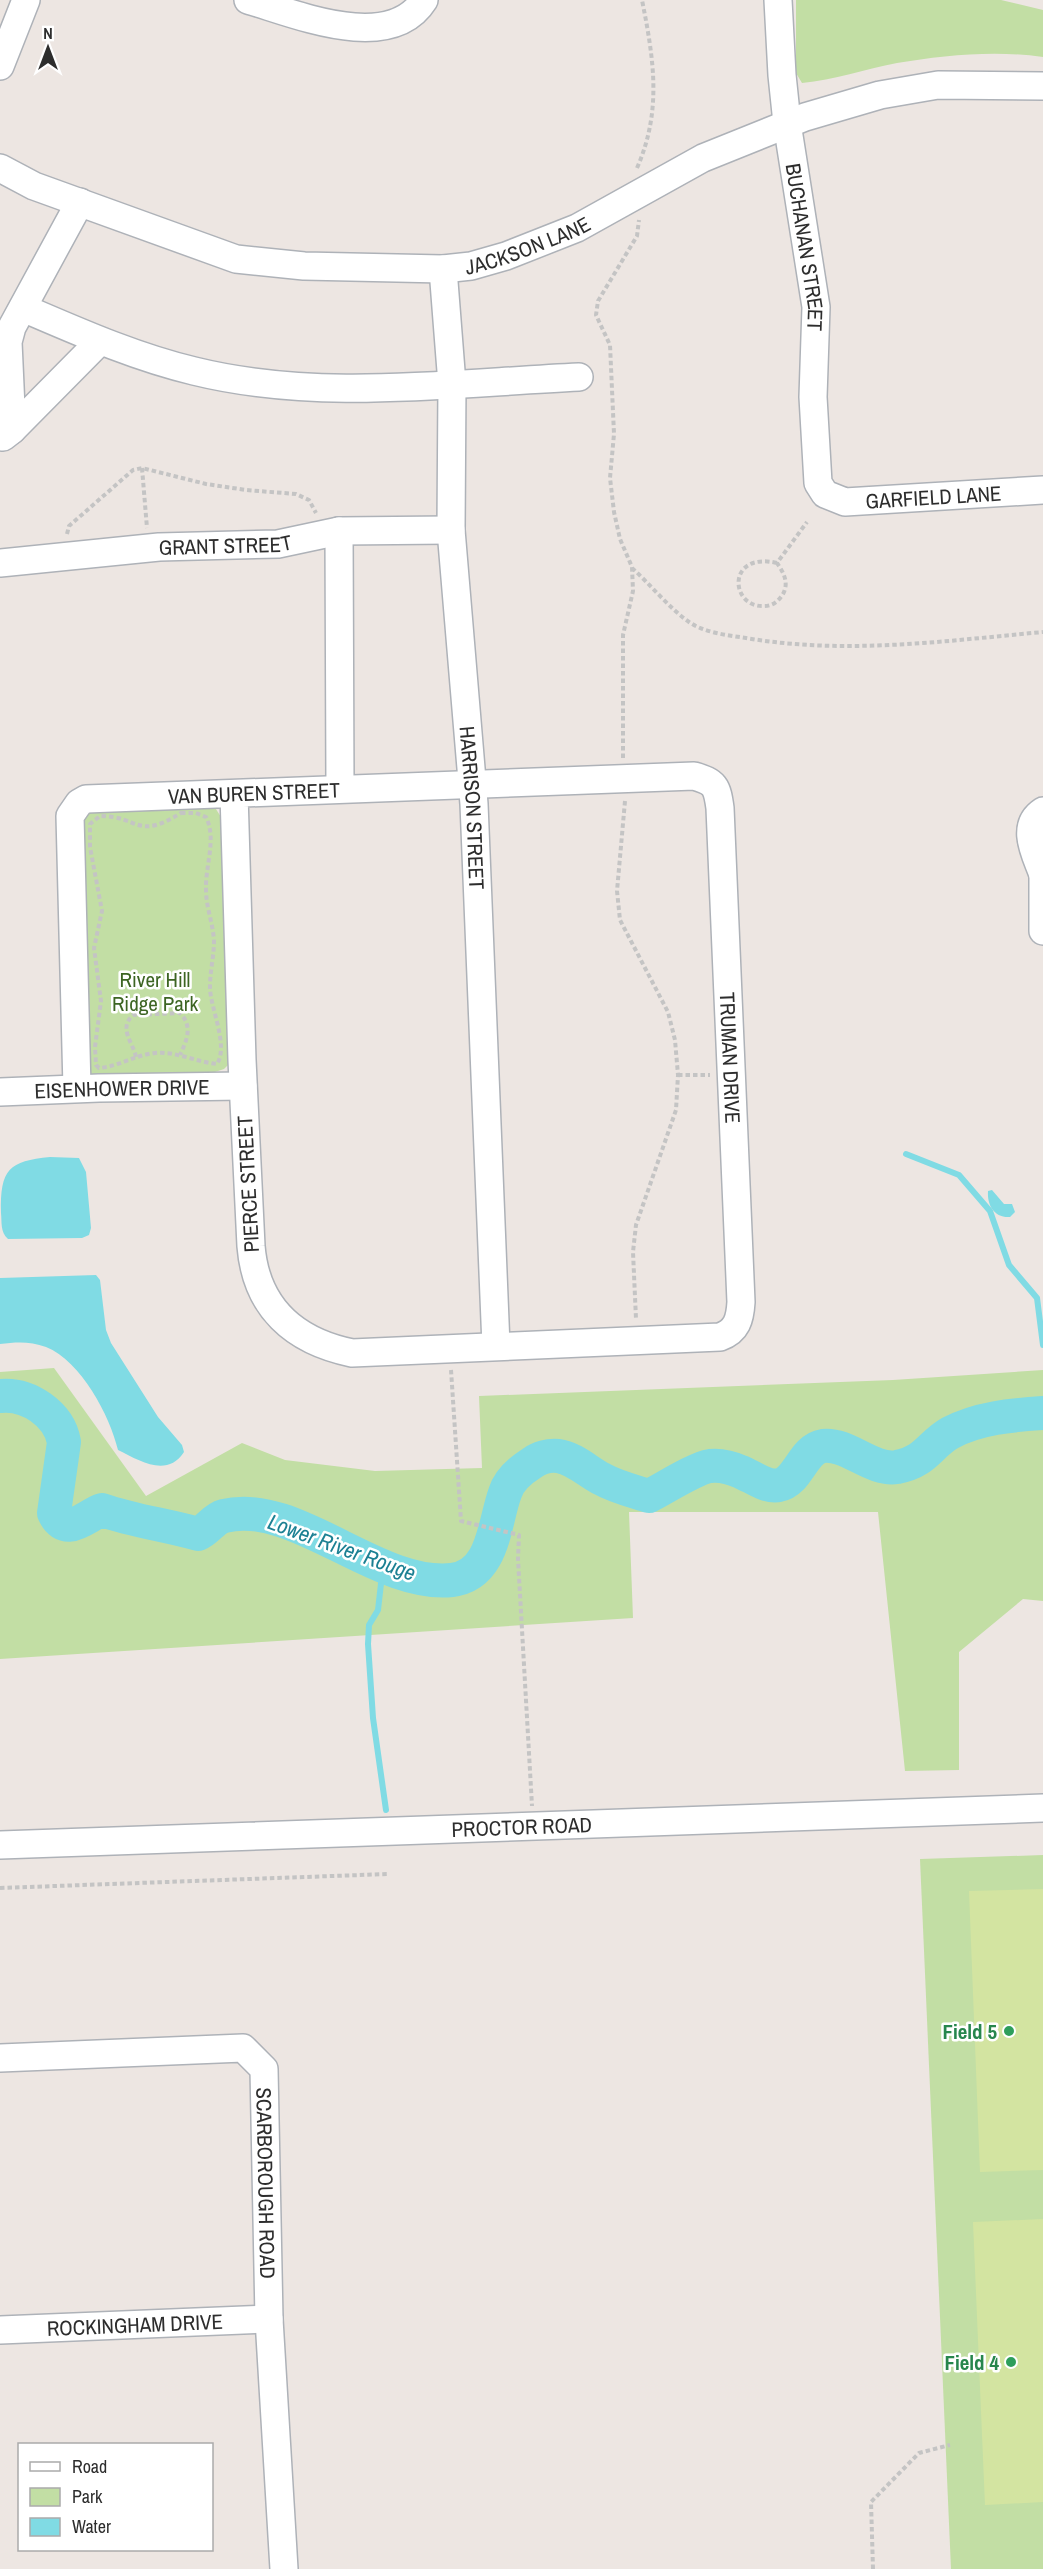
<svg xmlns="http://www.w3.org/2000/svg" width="1043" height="2569" font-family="'Archivo Narrow',sans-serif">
<rect width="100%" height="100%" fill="#ede6e2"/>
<g fill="#c2dea4">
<path d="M796 0H1001L1043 10V57C996 50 943 55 897 63 865 69 834 80 802 83L796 73Z"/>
<polygon points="214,806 221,817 230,1063 224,1069 215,1072 98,1078 90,1073 78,827 84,811"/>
<polygon points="54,1368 146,1496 242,1443 285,1460 375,1471 482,1468 479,1396 893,1380 1043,1370 1043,1601 1023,1599 959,1652 959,1770 905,1771 878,1512 629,1512 633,1618 0,1659 0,1372"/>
<polygon points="1043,1855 1043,2569 951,2569 920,1859"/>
</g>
<g fill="#d3e4a1">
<polygon points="1043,1889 1043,2170 980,2172 969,1891"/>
<polygon points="1043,2219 1043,2502 985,2505 973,2222"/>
</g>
<g fill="#80dbe4">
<path d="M50 1157 79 1158 86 1172 91 1228 89 1235 82 1238 8 1239C0 1232 2 1222 1 1213 0 1169 9 1161 50 1157Z"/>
<path d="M992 1190 1004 1204H1012L1015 1212 1010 1217C994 1218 987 1205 988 1191Z"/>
<path d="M96 1275 100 1280 106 1330 111 1343 158 1417 182 1445 184 1452C167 1478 140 1461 118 1450 110 1416 81 1361 46 1347 30 1341 16 1342 0 1344V1278Z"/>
</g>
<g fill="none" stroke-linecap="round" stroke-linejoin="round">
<g stroke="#80dbe4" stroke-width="6">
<polyline points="906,1154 959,1175 990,1211 1009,1265 1037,1298 1043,1345"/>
<polyline points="383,1566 378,1610 369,1625 368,1644 373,1718 386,1810"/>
</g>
<path stroke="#80dbe4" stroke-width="34" d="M0 1396C28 1393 59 1414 64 1442L54 1513C66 1539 88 1514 102 1510 134 1521 166 1525 198 1534 208 1530 213 1519 224 1516 295 1498 377 1588 452 1580 494 1575 494 1523 505 1493 509 1480 521 1470 532 1463 539 1458 549 1455 558 1456 574 1458 588 1472 602 1479 616 1487 633 1491 649 1496 663 1489 696 1468 710 1466 720 1465 732 1468 741 1472 753 1477 767 1488 779 1485 798 1482 803 1449 823 1446 848 1443 871 1471 897 1467 927 1461 929 1445 950 1433 978 1418 1012 1415 1043 1413"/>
<defs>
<g id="minor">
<path d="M248 0C296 14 390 54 424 0"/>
<path id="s1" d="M778 0 782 75 787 123 816 307 813 397 818 483 825 494 845 502 1043 490"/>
<polyline points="0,66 26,0"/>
<path id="s2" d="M0 168 34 186 236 259 304 266 443 269 471 266 506 256 577 228 703 158 805 117 880 95 938 85 1043 86"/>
<path id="s3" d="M443 269 452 384 451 530 474 804 496 1346"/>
<path d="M23 308C79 332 135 357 194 371 320 402 451 383 579 377"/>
<polyline points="12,430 8,342 12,327 80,202"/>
<polyline points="3,437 12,430 100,341"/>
<polyline points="339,531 340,788"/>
<path id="s4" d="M0 563 159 547 278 544 339 531 451 530"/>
<polyline points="1043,871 1043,931"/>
<path d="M1042 872C1035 853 1020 826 1043 811"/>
<path id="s5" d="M77 1088 70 816 79 803 86 799 694 776C715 782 717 786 720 808L741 1302C740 1319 737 1331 720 1337L352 1353C294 1341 256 1308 251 1246L242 1060 234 794"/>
<path id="s6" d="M0 1092 99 1088 243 1086"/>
<path id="s7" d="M0 1845 1043 1808"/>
<path id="s8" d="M0 2058 243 2048 264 2069 269 2319 284 2569"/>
<path id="s9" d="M0 2330 269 2319"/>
</g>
</defs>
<use href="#minor" stroke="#aeb2b8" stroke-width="30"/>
<g stroke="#c4c4c4" stroke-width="4" stroke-dasharray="4.5 3" stroke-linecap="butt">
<path d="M637 168C662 111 654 60 642 0"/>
<polyline points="142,468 147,528"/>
<polyline points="67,534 69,526 133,470 142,468 206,484 246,490 296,494 309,500 316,513"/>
<path d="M777 563C726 551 730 608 764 606 772 606 778 602 783 594 789 583 784 573 777 563L807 522"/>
<path d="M632 568C650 584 670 609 689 622 705 633 727 635 746 638 845 655 944 641 1043 632"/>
<polyline points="623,758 623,635 633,591 632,567 620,539 614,512 610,478 614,434 610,345 596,315 598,301 637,236 639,220"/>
<polyline points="625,801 617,891 620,920 668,1012 675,1040 678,1075 676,1110 636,1225 633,1252 636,1319"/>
<path d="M181 813H196L206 817C217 839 205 866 206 890 206 907 213 923 214 941 214 956 210 971 210 987 210 1008 229 1045 217 1064 196 1062 176 1051 155 1053 135 1055 120 1066 99 1068L96 1065 95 1047 101 1001 94 948 102 911 90 847V824L100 816C140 816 136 841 181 813Z"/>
<path d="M136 1057C133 1042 118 1029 133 1015L180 1013C193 1026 187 1040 180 1055"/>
<polyline points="678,1075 710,1075"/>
<polyline points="451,1370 461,1521 519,1535 518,1559 532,1806"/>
<polyline points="0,1888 388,1874"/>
<polyline points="873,2569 871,2502 919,2453 950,2445"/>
</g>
<use href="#minor" stroke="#fff" stroke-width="27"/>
</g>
<g fill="#2e9e5b" stroke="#fff" stroke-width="2">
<circle cx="1009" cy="2031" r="6"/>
<circle cx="1011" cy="2362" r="6"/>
</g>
<g text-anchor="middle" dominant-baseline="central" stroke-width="5" stroke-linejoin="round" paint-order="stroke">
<g font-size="21" fill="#2d2d2d" stroke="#fff">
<text stroke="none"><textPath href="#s2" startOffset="549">JACKSON LANE</textPath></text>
<text stroke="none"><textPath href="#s1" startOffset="249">BUCHANAN STREET</textPath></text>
<text stroke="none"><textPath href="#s1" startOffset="609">GARFIELD LANE</textPath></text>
<text stroke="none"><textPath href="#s4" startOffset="226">GRANT STREET</textPath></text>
<text stroke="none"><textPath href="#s5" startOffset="464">VAN BUREN STREET</textPath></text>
<text stroke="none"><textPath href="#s3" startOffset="540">HARRISON STREET</textPath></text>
<text stroke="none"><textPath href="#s5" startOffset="1200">TRUMAN DRIVE</textPath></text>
<text stroke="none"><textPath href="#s6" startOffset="122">EISENHOWER DRIVE</textPath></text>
<text transform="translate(248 1184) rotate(-93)">PIERCE STREET</text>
<text stroke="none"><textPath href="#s7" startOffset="522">PROCTOR ROAD</textPath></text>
<text stroke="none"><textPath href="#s8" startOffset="387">SCARBOROUGH ROAD</textPath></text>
<text stroke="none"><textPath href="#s9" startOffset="135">ROCKINGHAM DRIVE</textPath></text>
</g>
<g font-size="21" fill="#3d6523" stroke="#fff">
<text x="155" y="979">River Hill<tspan x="155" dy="24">Ridge Park</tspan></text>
</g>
<g font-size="21" font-weight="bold" fill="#27864d" stroke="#fff" text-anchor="end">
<text x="997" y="2031">Field 5</text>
<text x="999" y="2362">Field 4</text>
</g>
<g font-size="22" font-style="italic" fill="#1c8093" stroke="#fff">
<text transform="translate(342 1547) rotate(20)">Lower River Rouge</text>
</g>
</g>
<rect x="18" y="2443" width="195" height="108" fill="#ffffff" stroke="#ababab" stroke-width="1.5"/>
<rect x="30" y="2462" width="30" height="9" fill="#ffffff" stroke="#ababab" stroke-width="1.5"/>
<text x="72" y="2473" font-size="18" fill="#2d2d2d">Road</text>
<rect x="30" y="2488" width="30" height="18" fill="#c2dea4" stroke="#ababab" stroke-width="1.5"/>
<text x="72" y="2503" font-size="18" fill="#2d2d2d">Park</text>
<rect x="30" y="2518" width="30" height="18" fill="#80dbe4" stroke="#ababab" stroke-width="1.5"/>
<text x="72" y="2533" font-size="18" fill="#2d2d2d">Water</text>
<g transform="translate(48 48)" stroke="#ffffff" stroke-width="4.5" paint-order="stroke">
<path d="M0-4.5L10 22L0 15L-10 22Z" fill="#2d2d2d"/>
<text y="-9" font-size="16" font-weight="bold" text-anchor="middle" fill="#2d2d2d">N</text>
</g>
</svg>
